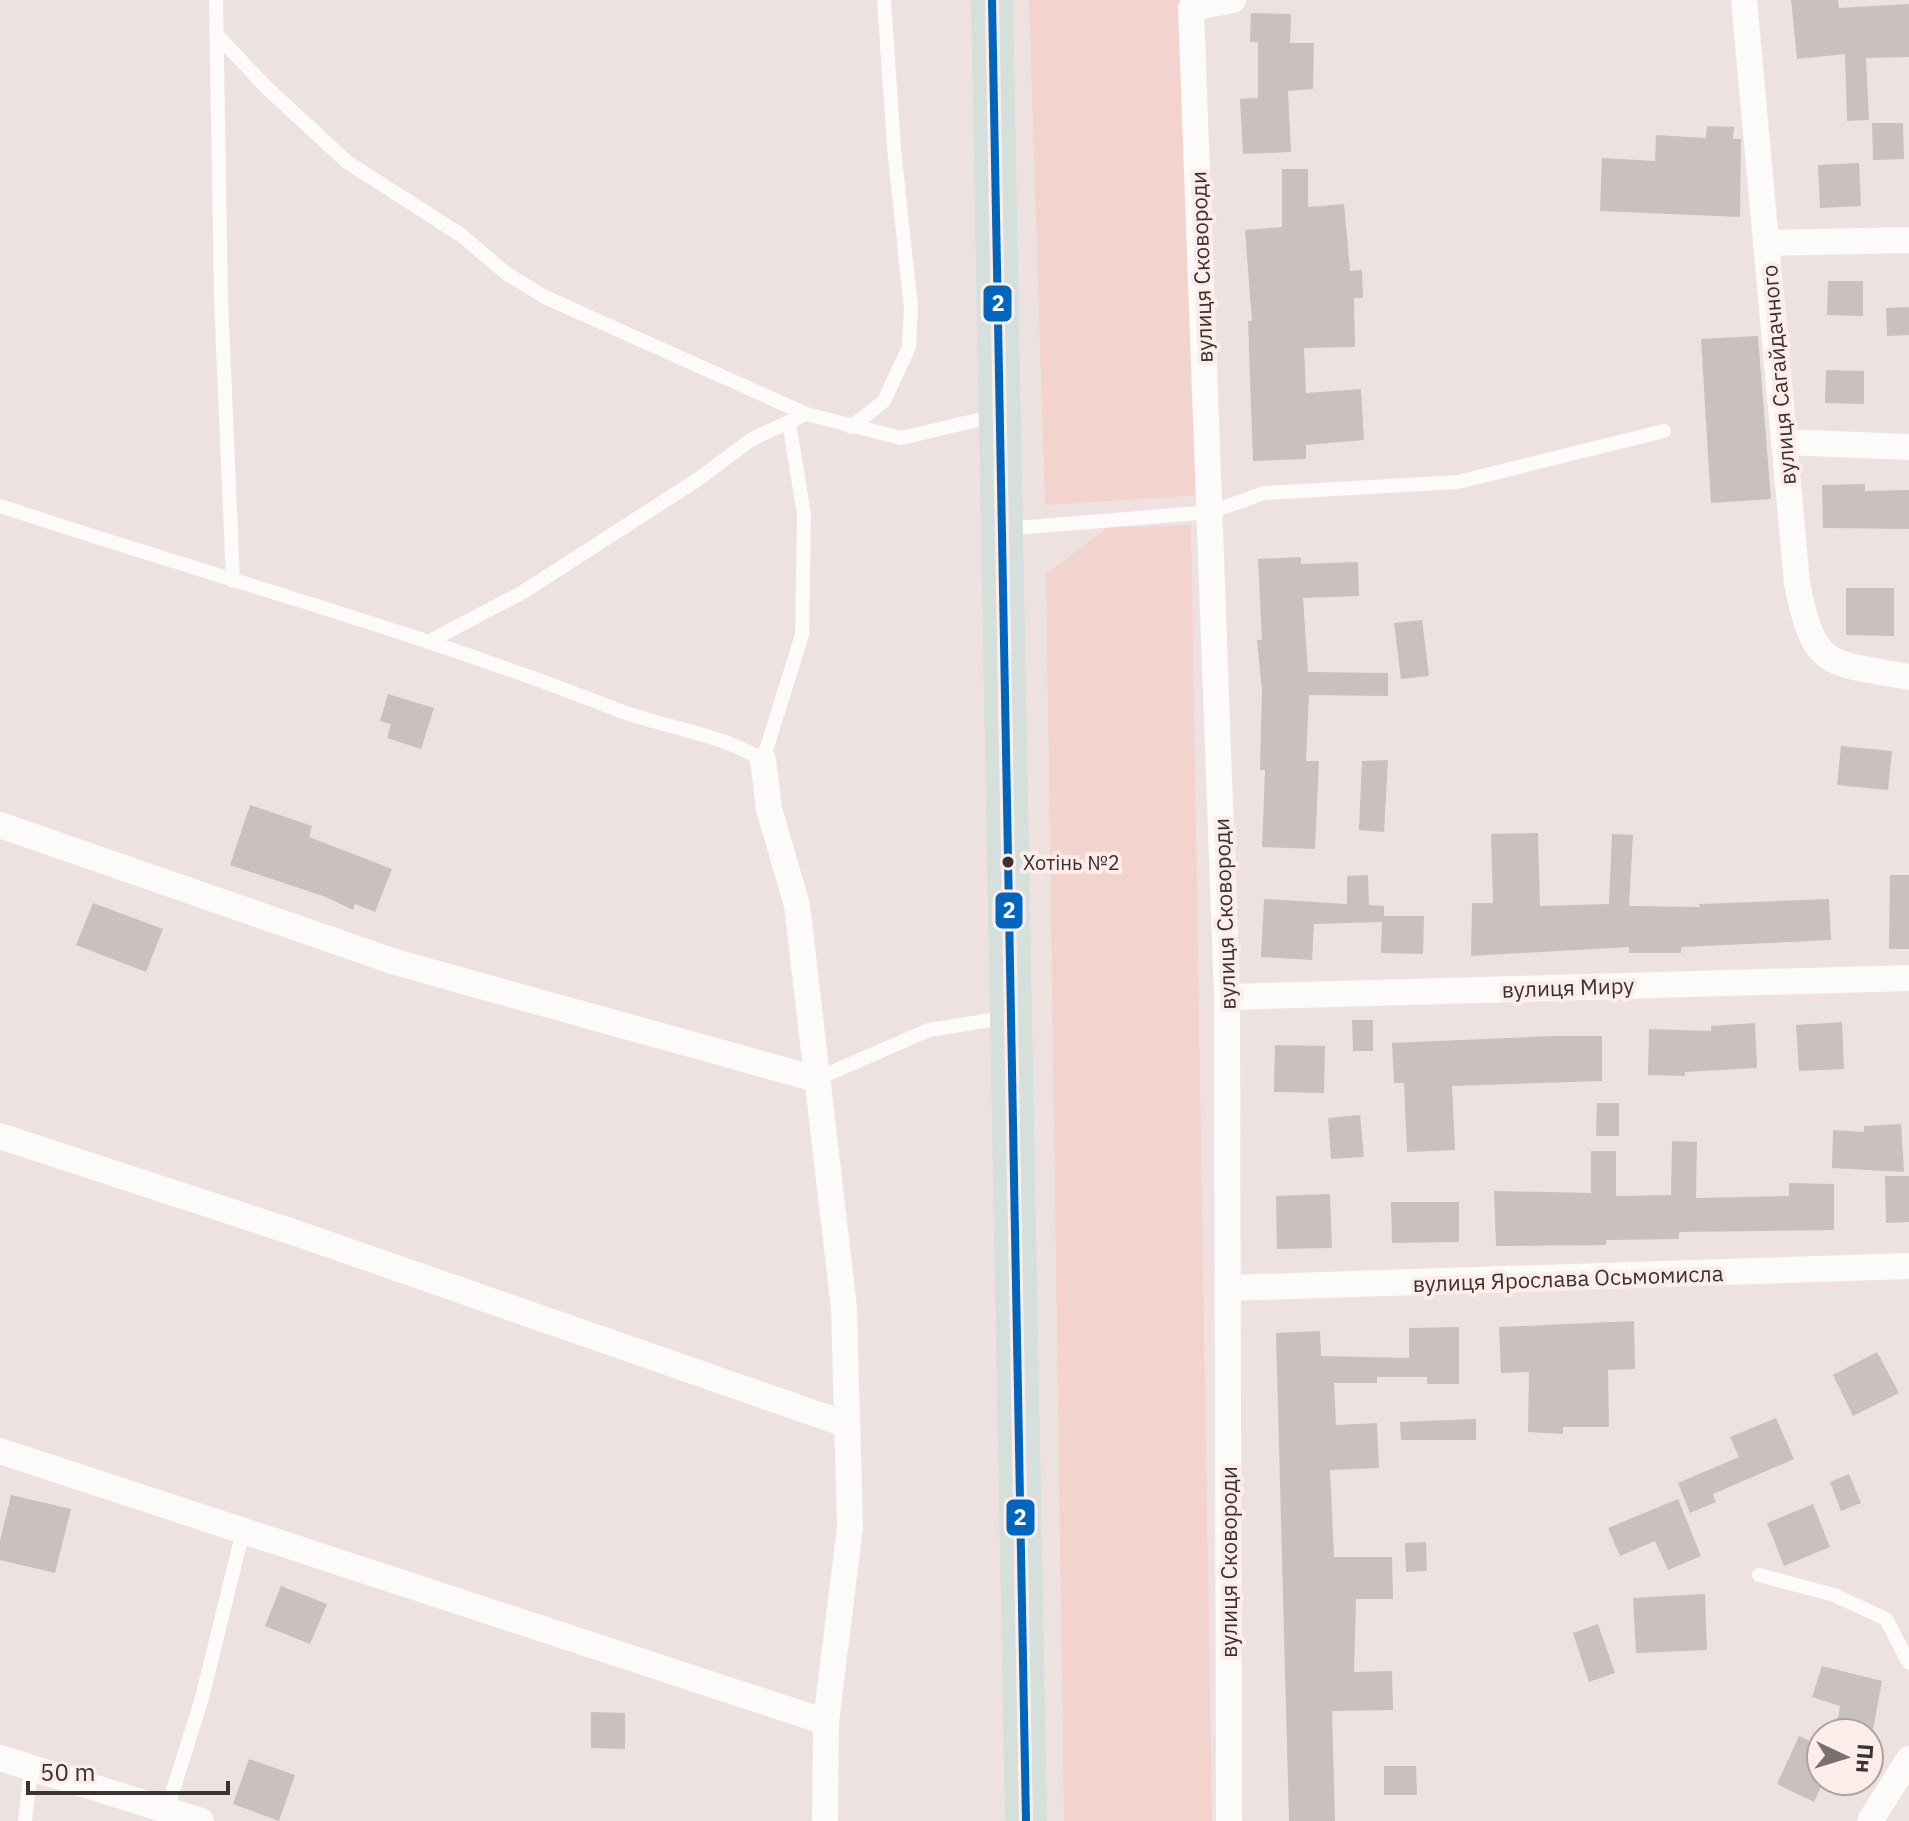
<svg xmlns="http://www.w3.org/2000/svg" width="1909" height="1821" font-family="'IBM Plex Sans',sans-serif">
<rect width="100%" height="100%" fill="#ede2e0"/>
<g fill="#f3d3cd">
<polygon points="1029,0 1190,0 1202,495 1045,505"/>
<polygon points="1191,525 1212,1821 1064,1821 1046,574 1107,528"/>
</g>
<g fill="#c9c1bf">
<polygon points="1791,0 1838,0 1839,8 1909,4 1909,57 1866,58 1869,120 1847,121 1845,54 1797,59"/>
<polygon points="1251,13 1291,14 1290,43 1314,43 1313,89 1288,91 1291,152 1243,154 1240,99 1258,98 1258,42 1250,42"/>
<polygon points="1872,123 1903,123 1904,159 1873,160"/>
<polygon points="1707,126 1734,127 1733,139 1741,139 1740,217 1600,211 1602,158 1655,161 1656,135 1706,138"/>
<polygon points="1859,163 1861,206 1820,208 1818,165"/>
<polygon points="1282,169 1308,169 1308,207 1344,204 1350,271 1362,270 1363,298 1354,298 1355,347 1304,348 1306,393 1361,389 1364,440 1306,445 1306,459 1253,461 1248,321 1252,321 1245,230 1282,227"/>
<polygon points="1828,281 1863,281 1863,316 1827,315"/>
<polygon points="1909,307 1909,335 1887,336 1886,308"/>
<polygon points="1758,336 1771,499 1711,503 1701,339"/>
<polygon points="1826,370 1864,371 1864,404 1825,403"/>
<polygon points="1865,484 1865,491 1909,490 1909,529 1823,528 1822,485"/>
<polygon points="1301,557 1301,564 1358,562 1359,596 1303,598 1308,672 1388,673 1388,696 1309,695 1306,761 1319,761 1315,849 1262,847 1265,770 1260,770 1262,690 1257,640 1262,640 1258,559"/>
<polygon points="1846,588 1894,588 1894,636 1846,635"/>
<polygon points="1422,620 1429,676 1401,679 1394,623"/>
<polygon points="388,694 434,708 421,749 387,738 391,724 380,721"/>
<polygon points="1841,746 1892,751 1888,790 1837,785"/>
<polygon points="1388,760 1384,832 1359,830 1362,761"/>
<polygon points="250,805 312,826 309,837 392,869 375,912 355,904 353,910 326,897 230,865"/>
<polygon points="1538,833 1540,906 1609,904 1612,834 1633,835 1629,906 1700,907 1699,904 1829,899 1831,940 1681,947 1681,953 1629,953 1629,947 1471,956 1472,903 1493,903 1491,834"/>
<polygon points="1368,875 1369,905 1384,906 1384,916 1424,916 1423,954 1381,953 1382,922 1314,924 1312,960 1261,957 1264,899 1347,904 1347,876"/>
<polygon points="1890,875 1909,875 1909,949 1889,949"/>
<polygon points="93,903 163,929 146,972 76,945"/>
<polygon points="1352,1020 1373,1020 1373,1051 1353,1051"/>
<polygon points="1842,1022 1844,1069 1799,1071 1796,1025"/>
<polygon points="1755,1023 1757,1068 1685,1072 1685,1076 1648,1075 1649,1029 1711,1031 1711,1026"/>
<polygon points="1554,1036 1602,1036 1602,1081 1452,1086 1455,1150 1407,1152 1404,1083 1394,1083 1392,1043"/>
<polygon points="1275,1045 1325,1046 1324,1093 1274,1092"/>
<polygon points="1597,1103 1619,1103 1619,1136 1596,1136"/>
<polygon points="1360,1115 1364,1157 1331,1159 1328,1118"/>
<polygon points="1901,1124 1904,1172 1832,1168 1833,1130 1864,1132 1864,1126"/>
<polygon points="1672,1141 1697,1142 1696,1198 1789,1196 1789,1183 1834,1184 1834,1230 1679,1232 1679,1239 1606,1240 1606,1245 1496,1246 1494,1191 1591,1193 1591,1151 1616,1151 1616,1196 1671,1195"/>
<polygon points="1885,1176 1909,1176 1909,1222 1886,1223"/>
<polygon points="1330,1194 1332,1248 1277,1249 1276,1196"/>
<polygon points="1391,1202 1459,1202 1459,1242 1392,1243"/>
<polygon points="1634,1321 1635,1369 1608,1370 1609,1427 1563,1427 1563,1434 1528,1432 1529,1372 1501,1373 1499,1327"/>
<polygon points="1459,1327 1459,1384 1427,1384 1427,1377 1377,1377 1377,1383 1334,1383 1336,1425 1377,1423 1379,1468 1330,1470 1334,1557 1392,1557 1393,1599 1356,1599 1354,1672 1392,1671 1393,1710 1332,1711 1335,1821 1289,1821 1276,1333 1320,1331 1321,1356 1409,1358 1409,1328"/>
<polygon points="1877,1352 1899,1393 1853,1416 1833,1375"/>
<polygon points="1776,1418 1794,1459 1713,1494 1716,1502 1690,1513 1678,1483 1739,1457 1730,1437"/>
<polygon points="1476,1419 1476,1440 1401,1440 1400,1422"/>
<polygon points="1849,1474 1861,1503 1841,1511 1830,1482"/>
<polygon points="11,1495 71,1509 55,1573 0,1560 0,1541"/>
<polygon points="1678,1499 1701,1556 1668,1570 1655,1541 1620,1556 1608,1528"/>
<polygon points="1813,1504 1830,1547 1784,1566 1767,1523"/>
<polygon points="1426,1542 1427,1571 1406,1572 1405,1543"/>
<polygon points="281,1586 327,1604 310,1644 265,1626"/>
<polygon points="1705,1594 1707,1650 1636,1653 1633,1598"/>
<polygon points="1598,1624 1615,1673 1589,1682 1573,1633"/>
<polygon points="1822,1666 1882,1681 1873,1730 1837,1723 1840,1706 1812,1697"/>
<polygon points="591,1712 625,1713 625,1749 591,1748"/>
<polygon points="1799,1736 1821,1746 1821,1787 1814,1802 1777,1784"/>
<polygon points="249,1759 295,1775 279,1821 233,1804"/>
<polygon points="1384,1766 1416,1766 1417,1795 1384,1795"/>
</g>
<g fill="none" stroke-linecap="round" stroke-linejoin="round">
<g stroke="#fcfbfa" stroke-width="14">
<polyline points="216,0 221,299 233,581"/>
<polyline points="218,36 266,87 347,162 461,235 507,274 547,298 806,414"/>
<polyline points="851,427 884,401 909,347 911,308 894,148 884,0"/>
<path d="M0 506C205 574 414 630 615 709 665 728 716 732 763 760L802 635 804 515 789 422"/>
<polyline points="1005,529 1211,512 1264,493 1458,482 1664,431"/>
<polyline points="428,642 523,592 697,480 752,439 806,414 901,438 995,416"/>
<polyline points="816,1079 929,1030 1009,1017"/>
<polyline points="1759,1575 1834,1595 1886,1619 1909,1663"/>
<polyline points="167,1810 202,1698 243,1531"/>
<polyline points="25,1821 31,1768"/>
</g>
<g stroke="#fcfbfa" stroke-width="26">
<path d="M1744 0 1797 583C1814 671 1828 662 1909 677"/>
<polyline points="1766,243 1909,240"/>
<polyline points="1784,442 1909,447"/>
<polyline points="763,760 769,809 797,905 844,1308 850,1527 826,1722 825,1821"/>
<polyline points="0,825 395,962 816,1079"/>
<polyline points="1227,997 1909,978"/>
<polyline points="0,1136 296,1233 845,1424"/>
<polyline points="1228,1288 1909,1266"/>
<polyline points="0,1451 826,1722"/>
<polyline points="0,1758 201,1821"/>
<polyline points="1229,1821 1227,997 1191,8 1233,0"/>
<polyline points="1870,1821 1909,1759"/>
</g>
<polyline stroke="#d5dfdc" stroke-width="42" points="992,0 1026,1821"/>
<defs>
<polyline id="bus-1" points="992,0 1026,1821"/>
</defs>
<use href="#bus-1" stroke="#fdedea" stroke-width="14"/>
<use href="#bus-1" stroke="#0065bd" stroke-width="8"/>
</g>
<circle fill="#3a3332" stroke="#fdedea" stroke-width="3" cx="1008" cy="862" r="7"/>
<g text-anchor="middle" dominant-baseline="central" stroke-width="8" stroke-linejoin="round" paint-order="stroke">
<g font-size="20" fill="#3a3332" stroke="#fdedea" text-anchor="start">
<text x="1023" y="862">Хотінь №2</text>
</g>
<g font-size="22" fill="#3a3332" stroke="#fdedea">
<text transform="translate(1201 267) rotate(-92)">вулиця Сковороди</text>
<text transform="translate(1778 375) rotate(-95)">вулиця Сагайдачного</text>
<text transform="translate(1224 914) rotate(-92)">вулиця Сковороди</text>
<text transform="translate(1568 987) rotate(-2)">вулиця Миру</text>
<text transform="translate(1568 1278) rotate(-2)">вулиця Ярослава Осьмомисла</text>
<text transform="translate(1228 1562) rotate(-90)">вулиця Сковороди</text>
</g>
</g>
<g stroke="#fdedea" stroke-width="3">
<rect x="982" y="284" width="31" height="39" rx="8" fill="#0065bd"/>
<rect x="994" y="891" width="30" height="39" rx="8" fill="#0065bd"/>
<rect x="1005" y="1498" width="31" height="39" rx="8" fill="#0065bd"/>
</g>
<g font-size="22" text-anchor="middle" font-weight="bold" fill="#fff">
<text x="998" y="311">2</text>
<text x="1009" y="918">2</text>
<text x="1020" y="1525">2</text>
</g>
<g transform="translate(1845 1757) rotate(94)"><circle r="38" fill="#fdedea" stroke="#afa3a0" stroke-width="2"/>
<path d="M0-6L14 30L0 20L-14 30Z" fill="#79706f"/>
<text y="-12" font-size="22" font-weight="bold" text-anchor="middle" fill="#3a3332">Пн</text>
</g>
<path d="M28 1781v12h200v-12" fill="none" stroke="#3a3332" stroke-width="4"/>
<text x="40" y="1781" font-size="24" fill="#3a3332" stroke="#fdedea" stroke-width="6" paint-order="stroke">50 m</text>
</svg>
